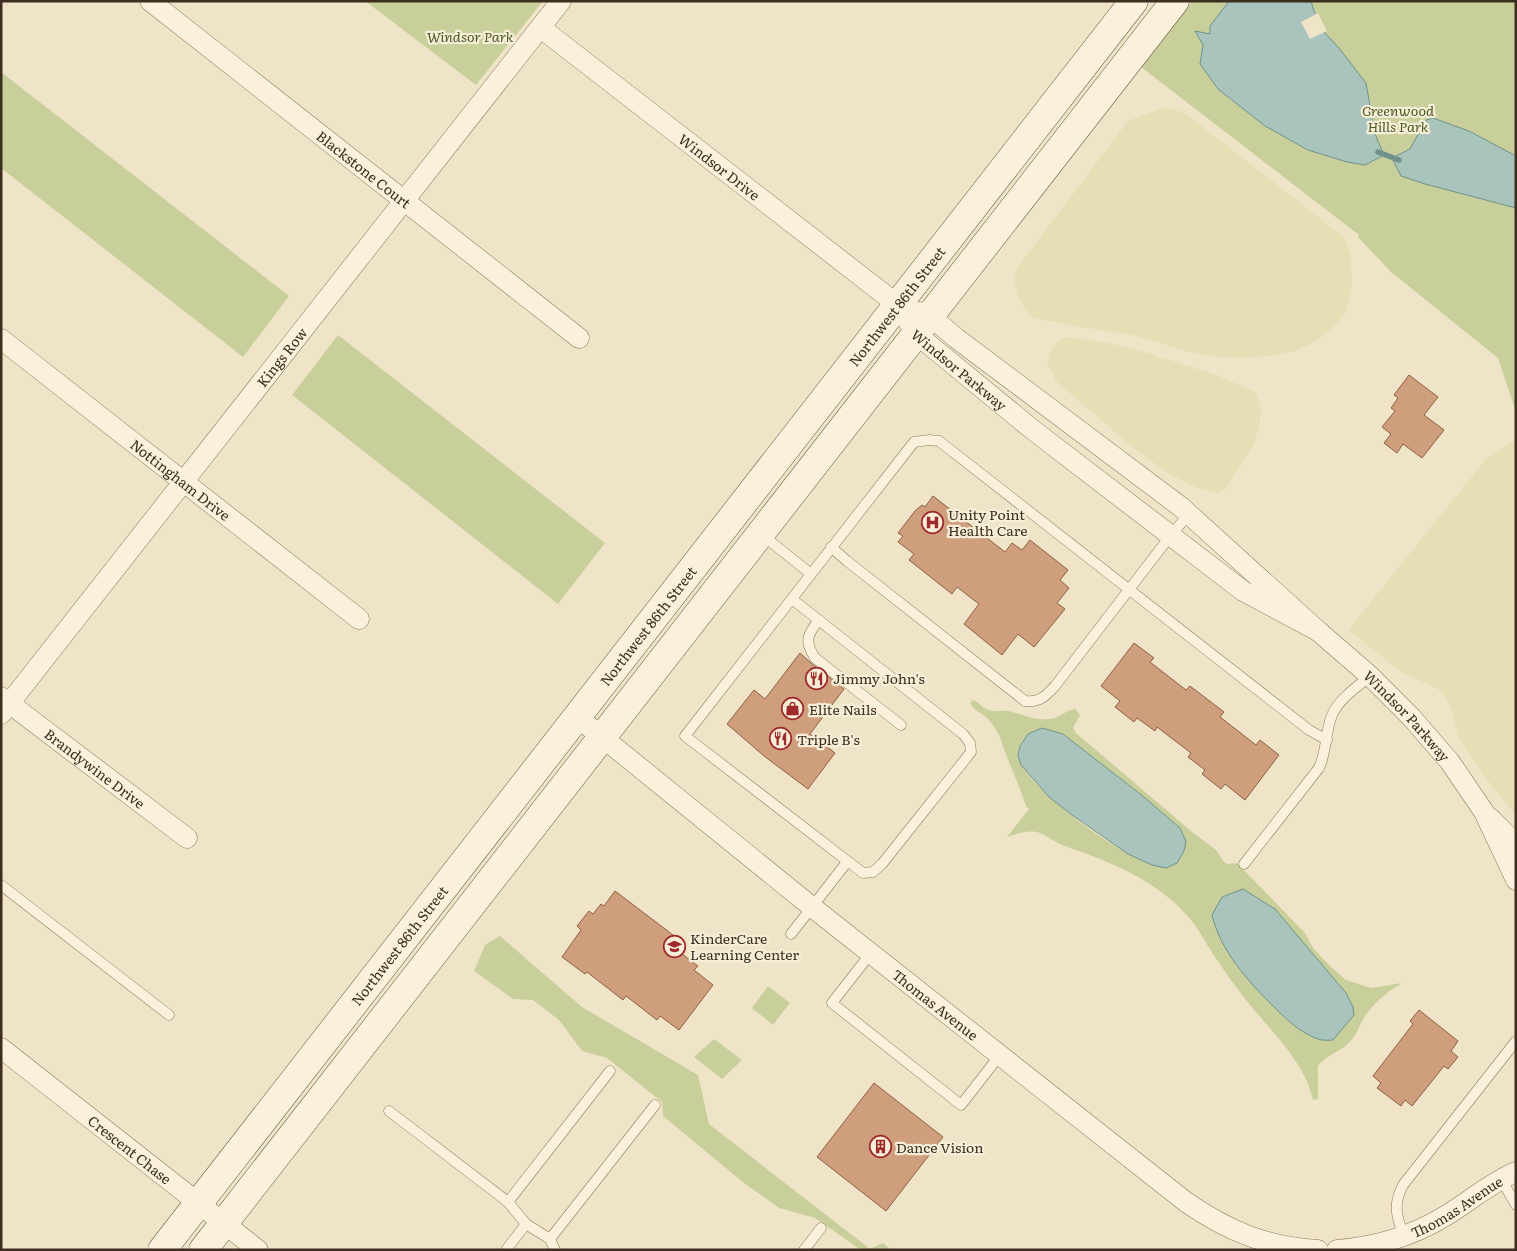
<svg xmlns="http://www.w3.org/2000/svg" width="1517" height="1251" font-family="Literata,serif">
<rect width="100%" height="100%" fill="#f0e4c8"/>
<g fill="#e6deb5">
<polygon points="1165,107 1185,113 1344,237 1351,256 1352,284 1346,312 1332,328 1315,342 1295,351 1270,356 1240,358 1215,357 1185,351 1137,336 1075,326 1034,318 1026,311 1018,297 1014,277 1018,267 1128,121"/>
<polygon points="1069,337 1114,344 1151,354 1213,374 1256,392 1261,407 1260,422 1255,442 1226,488 1216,493 1198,488 1168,473 1136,450 1056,381 1047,363 1049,354 1060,339"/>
<polygon points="1516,440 1516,815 1495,790 1470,756 1458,735 1451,708 1442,691 1403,673 1348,630 1487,458"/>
</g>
<g fill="#c9cf9b" fill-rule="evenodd">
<polygon points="365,1 543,1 476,85"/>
<polygon points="1192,1 1516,1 1516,412 1498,358 1391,272 1358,237 1359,235 1141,67"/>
<polygon points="1,72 289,296 243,357 1,168"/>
<polygon points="338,335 605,543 558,604 292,395"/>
<path d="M973 700C979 702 983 709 989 710 995 712 1002 710 1008 711 1023 714 1034 721 1050 719 1060 718 1066 710 1075 709L1080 715 1073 728 1076 733 1191 831 1216 850 1224 862 1228 864 1237 863 1305 933 1313 948 1331 967 1346 980 1371 988 1402 983C1387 992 1375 1002 1365 1016 1358 1027 1359 1032 1349 1043 1340 1052 1326 1055 1318 1066V1099L1313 1100C1305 1062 1270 1030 1246 1000 1234 985 1223 969 1213 954 1205 942 1199 929 1190 919 1161 883 1112 862 1070 848 1039 837 1045 824 1007 837L1029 809 1026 806C1020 788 1012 770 1005 752 1002 745 1001 738 997 731 994 726 991 722 987 718 982 713 973 710 970 703ZM1042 728 1063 734 1144 797 1180 828 1177 863C1174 864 1169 867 1166 867 1138 871 1019 784 1018 755 1018 740 1030 733 1042 728ZM1256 989 1320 1040 1288 1021Z"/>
<polygon points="500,936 582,1007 698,1075 709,1124 870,1249 883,1243 891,1250 861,1250 815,1218 779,1208 744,1183 663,1116 662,1102 607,1058 582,1051 559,1020 533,1000 513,999 474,971 485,945"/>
<polygon points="768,986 790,1003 773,1025 752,1008"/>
<polygon points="714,1039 742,1060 722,1079 694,1057"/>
</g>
<g fill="#a9c4bc" stroke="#6f938a">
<polygon points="1229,1 1311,1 1314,11 1325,33 1339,48 1366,83 1375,134 1384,155 1365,165 1347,162 1308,150 1265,126 1218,89 1200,64 1203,45 1195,31 1210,34 1210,26"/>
<polygon points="1433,118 1469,131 1516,156 1516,208 1425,184 1401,176 1392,158 1410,149 1426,120"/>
<polygon points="1042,728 1063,734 1144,797 1180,828 1186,841 1184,851 1177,863 1166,868 1152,865 1128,854 1072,815 1049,797 1021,765 1018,755 1020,746 1028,734"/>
<path d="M1243 889 1275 909 1346 993 1353 1007 1354 1015 1333 1040C1329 1040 1323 1041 1318 1039 1301 1033 1287 1020 1274 1007 1248 981 1221 952 1212 915L1222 897Z"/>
</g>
<polygon fill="#f0e4c8" points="1318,13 1327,31 1310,39 1301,22"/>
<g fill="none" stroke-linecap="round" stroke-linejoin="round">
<polyline stroke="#6f938a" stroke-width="5.5" points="1378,152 1399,160"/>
</g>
<g fill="#cf9f7d" stroke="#8d5f41">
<polygon points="1409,375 1438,397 1424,415 1444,430 1422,458 1403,444 1397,453 1384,443 1391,434 1382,427 1395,411 1391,408 1398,398 1394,395"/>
<polygon points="933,496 1005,552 1012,543 1022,550 1030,540 1068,570 1060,580 1069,588 1057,603 1065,609 1034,647 1018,634 1002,655 964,624 979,604 957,587 952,594 909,560 914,554 898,542 903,536 898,533 915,511 922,505 925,507"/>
<polygon points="1134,643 1154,658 1150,662 1186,690 1190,686 1224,712 1220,717 1256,745 1260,740 1279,755 1245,800 1225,784 1221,789 1202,774 1205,770 1188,757 1191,753 1157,727 1155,731 1137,718 1134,722 1115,707 1120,701 1101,686"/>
<polygon points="800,653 811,663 844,689 810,734 835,753 808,789 764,756 727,724 754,690 765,699"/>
<polygon points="615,891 673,935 666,942 698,966 694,970 713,985 679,1030 660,1016 657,1020 626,996 623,1000 587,972 585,974 562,957 581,930 577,926 589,911 593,914 601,904 604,906"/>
<polygon points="1419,1010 1458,1041 1451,1051 1458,1057 1448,1069 1444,1066 1412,1106 1405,1100 1401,1106 1377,1088 1381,1083 1373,1076 1413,1024 1410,1021"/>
<polygon points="874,1083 943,1137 886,1211 817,1157"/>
</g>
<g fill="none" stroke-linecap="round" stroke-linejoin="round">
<defs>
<g id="service">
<polyline points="761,534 811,574"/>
<path d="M831 547 847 561 1025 701C1039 703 1046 696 1055 686L1171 535 1189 514"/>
<polyline points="792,599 963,734 970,743 971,752 882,864 873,872 863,873 685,736 914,442 929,440 939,441 1309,730 1327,740"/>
<path d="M819 620C807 635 804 641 815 658L901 725"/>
<path d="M1244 864 1319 768C1327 751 1325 732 1332 715 1339 699 1357 687 1370 676"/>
<polyline points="1,885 169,1015"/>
<polyline points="791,934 847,862"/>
<polyline points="871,953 832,1003 961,1105 1000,1055"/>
<polyline points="389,1111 508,1202 526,1224 506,1250"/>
<polyline points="1501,1179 1516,1205"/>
<polyline points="508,1202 610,1071"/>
<polyline points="526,1224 550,1239 555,1250"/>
<path d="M1404 1236C1396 1216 1393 1204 1403 1185L1516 1041"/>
<polyline points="550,1239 655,1105"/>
<polyline points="804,1250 821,1228"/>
</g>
<g id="minor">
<path id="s1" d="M150 1 579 338"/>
<path id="s2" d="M541 28 898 305 916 334 1033 430 1243 591 1318 631"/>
<path id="s3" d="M919 312 930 316 956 338 1181 507 1318 631 1370 676 1412 718 1450 762 1484 812 1516 880"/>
<path id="s4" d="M1 339 359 619"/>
<path id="s5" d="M1 697 187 838"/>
<path id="s6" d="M1 714 561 1"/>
<path id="s7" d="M576 716 812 907 1186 1202C1228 1231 1266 1247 1318 1250"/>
<polyline points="1490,818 1510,838 1516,846"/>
<path id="s8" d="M1 1048 258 1250"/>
<path id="s9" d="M1337 1250C1376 1247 1413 1236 1447 1215 1470 1201 1490 1183 1516 1172"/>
</g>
<g id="secondary">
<path id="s10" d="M162 1250 1134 1"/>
<polyline points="203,1250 1175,1"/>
</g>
</defs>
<use href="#service" stroke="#8d765c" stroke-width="11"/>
<use href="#minor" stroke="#8d765c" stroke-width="21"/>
<use href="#secondary" stroke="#6f573f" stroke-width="29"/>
<use href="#service" stroke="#faf1dc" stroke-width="10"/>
<use href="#minor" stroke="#faf1dc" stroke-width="20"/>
<use href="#secondary" stroke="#faf1dc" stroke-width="28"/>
</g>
<defs>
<symbol id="hospital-ring" viewBox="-11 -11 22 22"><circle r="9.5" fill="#f7eed8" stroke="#9e2a2b" stroke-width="1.5"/><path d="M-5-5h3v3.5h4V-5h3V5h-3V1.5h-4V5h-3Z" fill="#9e2a2b"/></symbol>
<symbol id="restaurant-ring" viewBox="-11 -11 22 22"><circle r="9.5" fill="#f7eed8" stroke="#9e2a2b" stroke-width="1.5"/><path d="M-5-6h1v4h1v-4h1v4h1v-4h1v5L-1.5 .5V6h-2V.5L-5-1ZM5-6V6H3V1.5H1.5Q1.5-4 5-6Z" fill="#9e2a2b"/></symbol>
<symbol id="shop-ring" viewBox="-11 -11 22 22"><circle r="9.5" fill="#f7eed8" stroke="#9e2a2b" stroke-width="1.5"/><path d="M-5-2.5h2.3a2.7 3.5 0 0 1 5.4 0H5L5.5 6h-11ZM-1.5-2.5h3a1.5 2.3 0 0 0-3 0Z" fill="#9e2a2b"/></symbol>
<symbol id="school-ring" viewBox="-11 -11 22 22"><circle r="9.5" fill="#f7eed8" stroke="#9e2a2b" stroke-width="1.5"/><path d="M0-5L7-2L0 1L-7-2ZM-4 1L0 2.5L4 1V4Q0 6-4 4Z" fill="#9e2a2b"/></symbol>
<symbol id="building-ring" viewBox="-11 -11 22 22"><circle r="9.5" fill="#f7eed8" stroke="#9e2a2b" stroke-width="1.5"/><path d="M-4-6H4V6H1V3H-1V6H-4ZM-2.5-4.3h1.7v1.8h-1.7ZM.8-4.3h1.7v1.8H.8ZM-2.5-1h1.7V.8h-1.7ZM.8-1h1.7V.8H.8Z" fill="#9e2a2b"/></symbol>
</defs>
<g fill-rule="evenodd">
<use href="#hospital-ring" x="920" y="510" width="25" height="25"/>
<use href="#restaurant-ring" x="804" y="666" width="25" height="25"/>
<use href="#shop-ring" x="780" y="696" width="25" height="25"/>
<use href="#restaurant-ring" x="768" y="726" width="25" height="25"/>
<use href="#school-ring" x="662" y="934" width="25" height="25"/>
<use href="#building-ring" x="868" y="1134" width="25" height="25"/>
</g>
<g text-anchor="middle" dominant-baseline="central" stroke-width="4.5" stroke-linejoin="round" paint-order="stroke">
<g font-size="14" font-style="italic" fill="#4d5a26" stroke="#f7eed8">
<text x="470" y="36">Windsor Park</text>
<text x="1398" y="110">Greenwood<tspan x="1398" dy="16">Hills Park</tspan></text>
</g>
<g font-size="14" fill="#3d2e20" stroke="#f7eed8">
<text stroke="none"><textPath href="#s2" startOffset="226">Windsor Drive</textPath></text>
<text stroke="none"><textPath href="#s1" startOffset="272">Blackstone Court</textPath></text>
<text stroke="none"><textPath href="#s10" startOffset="1196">Northwest 86th Street</textPath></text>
<text stroke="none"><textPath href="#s6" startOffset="454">Kings Row</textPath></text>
<text stroke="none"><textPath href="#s2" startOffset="542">Windsor Parkway</textPath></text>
<text stroke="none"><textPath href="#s4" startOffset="228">Nottingham Drive</textPath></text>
<text stroke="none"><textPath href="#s10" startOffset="791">Northwest 86th Street</textPath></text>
<text stroke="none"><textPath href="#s3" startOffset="635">Windsor Parkway</textPath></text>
<text stroke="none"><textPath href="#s5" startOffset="118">Brandywine Drive</textPath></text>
<text stroke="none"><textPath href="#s10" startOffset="386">Northwest 86th Street</textPath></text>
<text stroke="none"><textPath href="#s7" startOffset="461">Thomas Avenue</textPath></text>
<text stroke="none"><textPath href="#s8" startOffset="164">Crescent Chase</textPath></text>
<text stroke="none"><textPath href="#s9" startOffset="129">Thomas Avenue</textPath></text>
</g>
<g font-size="14" fill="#3d2e20" stroke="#f7eed8" text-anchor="start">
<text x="948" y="514">Unity Point<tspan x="948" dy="16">Health Care</tspan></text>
<text x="833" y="678">Jimmy John's</text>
<text x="809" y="709">Elite Nails</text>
<text x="797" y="739">Triple B's</text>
<text x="690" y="938">KinderCare<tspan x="690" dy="16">Learning Center</tspan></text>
<text x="896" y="1147">Dance Vision</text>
</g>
</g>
<rect width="1517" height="1251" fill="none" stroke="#3d2e20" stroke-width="5"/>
</svg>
